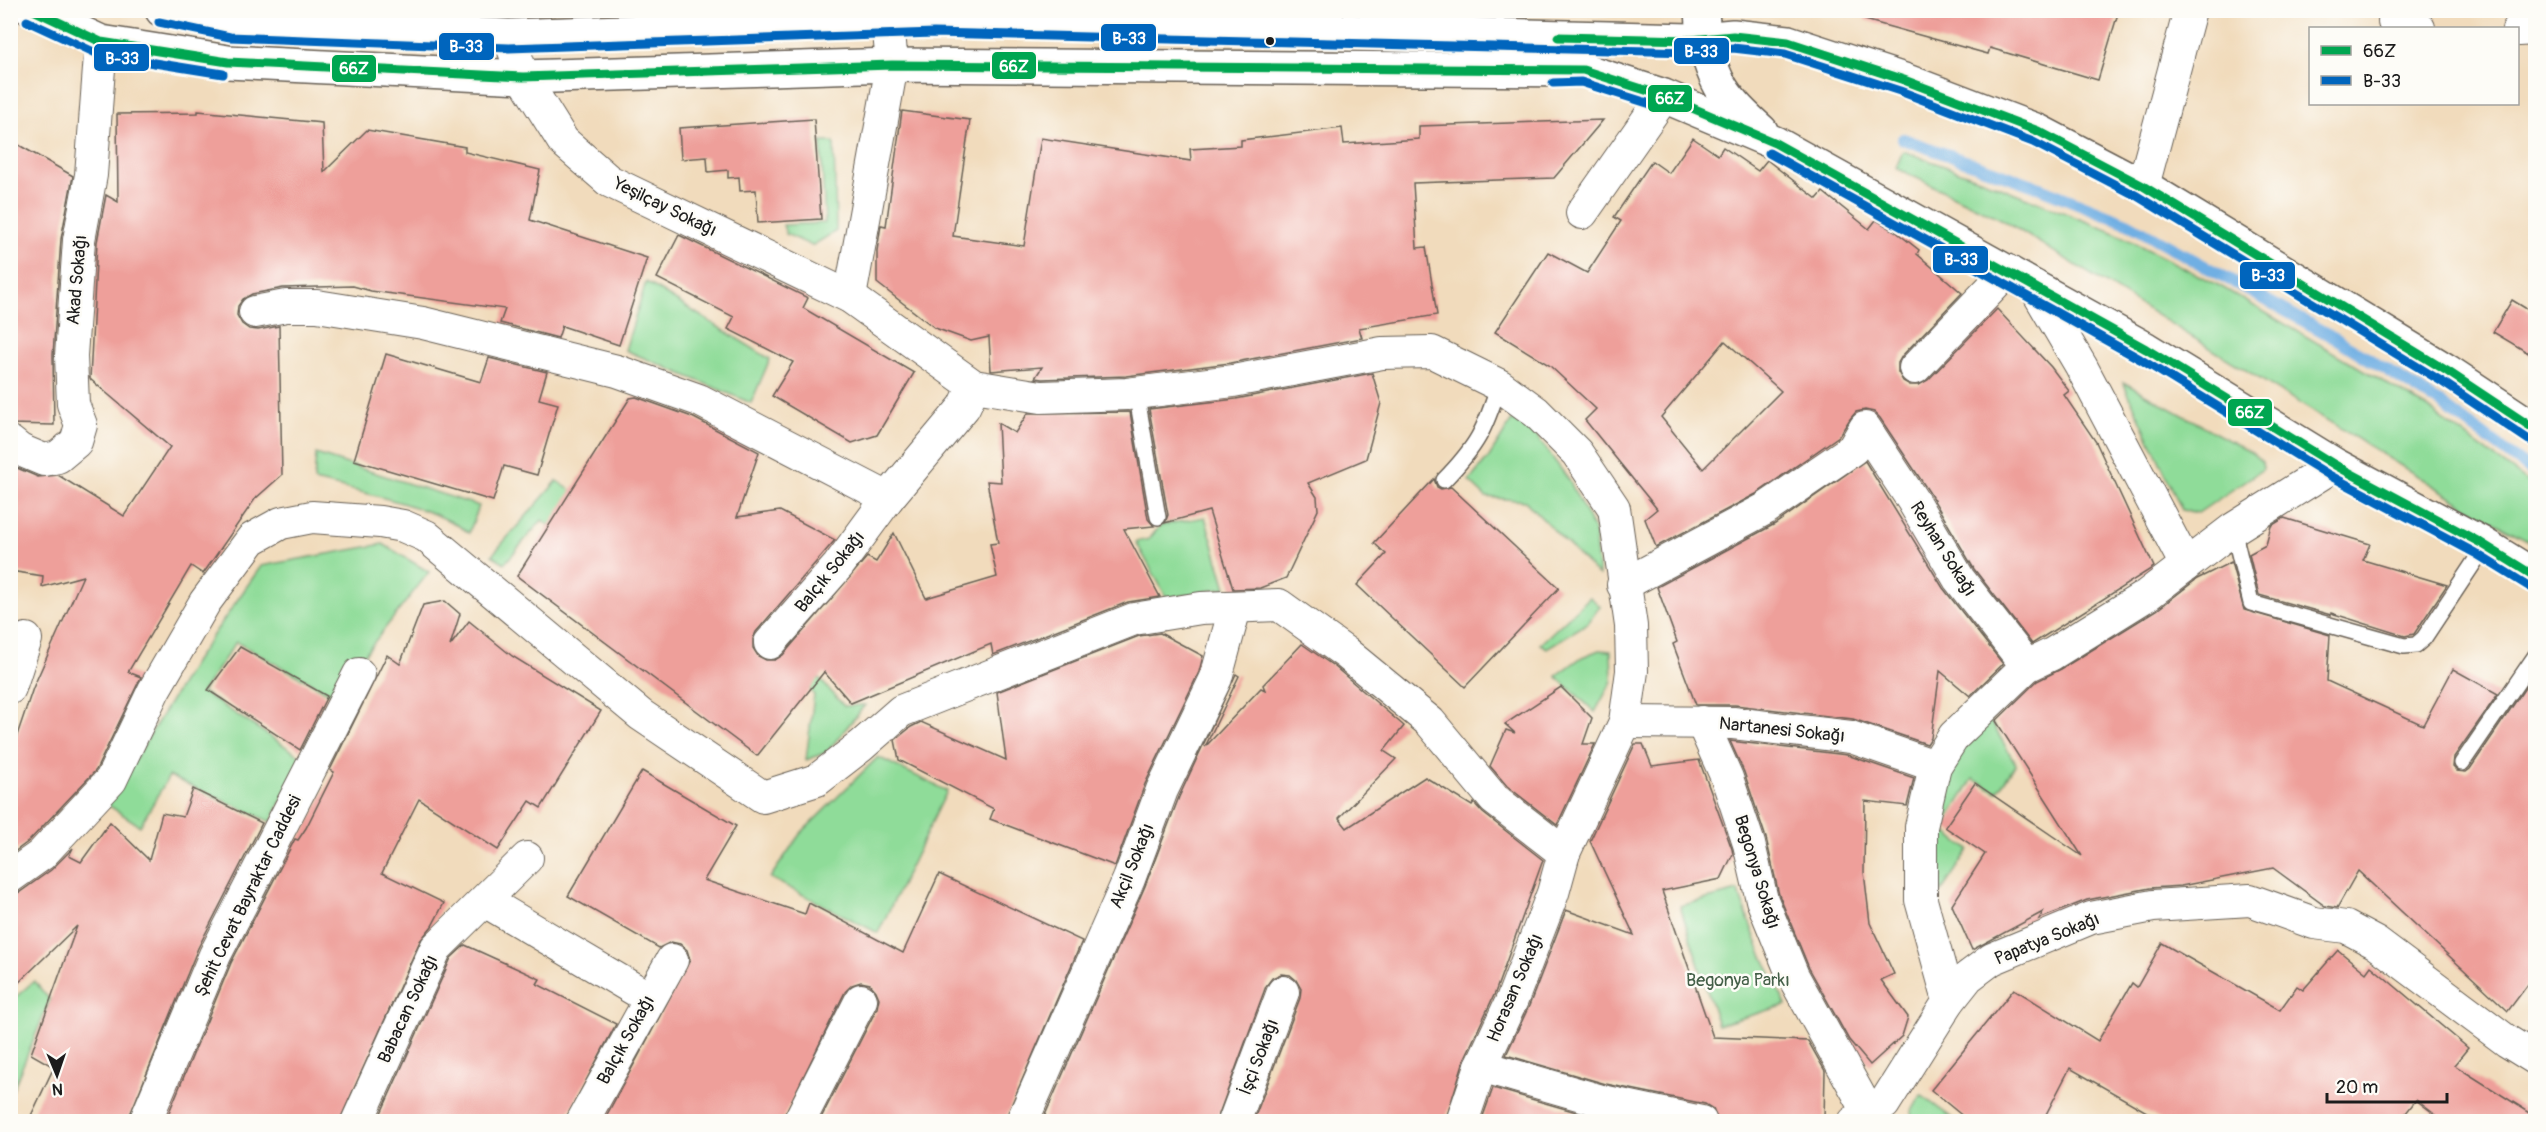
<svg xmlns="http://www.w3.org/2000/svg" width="2546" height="1132" font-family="Pangolin,sans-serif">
<rect width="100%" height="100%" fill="#fdfcf7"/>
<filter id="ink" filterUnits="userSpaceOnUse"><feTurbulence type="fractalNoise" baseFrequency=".0167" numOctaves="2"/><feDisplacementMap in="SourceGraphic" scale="12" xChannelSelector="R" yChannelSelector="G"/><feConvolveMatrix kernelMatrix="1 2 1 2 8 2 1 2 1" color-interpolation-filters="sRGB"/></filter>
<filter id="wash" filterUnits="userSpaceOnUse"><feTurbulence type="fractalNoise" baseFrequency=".008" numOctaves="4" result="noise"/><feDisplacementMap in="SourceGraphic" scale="24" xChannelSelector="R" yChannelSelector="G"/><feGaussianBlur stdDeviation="1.35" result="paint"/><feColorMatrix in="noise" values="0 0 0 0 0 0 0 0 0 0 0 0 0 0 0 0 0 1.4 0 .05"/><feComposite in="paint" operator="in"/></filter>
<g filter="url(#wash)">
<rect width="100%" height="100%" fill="#f1dbbc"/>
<g fill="#8fdc99" stroke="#567c5a" stroke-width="1.5">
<polygon points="821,142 834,142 836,231 812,246 786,234 783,225 825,223"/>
<polygon points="1903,151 1985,181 2115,233 2220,286 2423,405 2535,487 2535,544 2484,517 2001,219 1896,168"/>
<polygon points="646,282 770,359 751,403 625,350"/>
<polygon points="2123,382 2252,453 2262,462 2263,469 2198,513 2182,510"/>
<polygon points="1512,420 1533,431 1569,480 1594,530 1599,576 1525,501 1486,497 1469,481 1489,457"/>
<path d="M316 454 479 506 469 533C437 507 356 491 314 481Z"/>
<polygon points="557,481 638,535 611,570 542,520 505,563 492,555"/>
<polygon points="1205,517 1226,588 1167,598 1136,542 1149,539 1161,525"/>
<polygon points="383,544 429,572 333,695 236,642 202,692 302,757 271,822 169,776 140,826 105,803 137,756 195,661 261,566"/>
<polygon points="1590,597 1600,606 1588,623 1547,648 1540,644"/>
<polygon points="791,647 844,706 865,705 827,752 806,760 814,695 786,654"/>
<polygon points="1599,650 1611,651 1612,681 1595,712 1556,676 1582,657"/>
<polygon points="1986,713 2016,764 1997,792 1973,779 1942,829 1969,850 1935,901 1935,802 1943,767"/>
<polygon points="878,757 947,791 878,933 770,878 800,834"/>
<polygon points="1738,891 1759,948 1786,1005 1718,1025 1680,906"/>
<polygon points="34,981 50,1000 11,1094 11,1001"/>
<polygon points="1921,1095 1956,1121 1913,1121 1912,1111"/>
</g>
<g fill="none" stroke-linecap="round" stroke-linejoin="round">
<polyline stroke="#70afe3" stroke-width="12" points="1903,139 2035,186 2127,223 2340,341 2441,404 2536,474"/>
</g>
<g id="blocks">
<g fill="#ee9f9a" fill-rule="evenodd">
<polygon points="1867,10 2119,10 2098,80 1990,48 1988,54 1865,20"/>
<polygon points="198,111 322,123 324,172 367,130 465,147 465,152 540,170 530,220 647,258 619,345 562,326 558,338 500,323 505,309 371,291 353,286 283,288 252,294 243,299 238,306 237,315 242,324 249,329 258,330 279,326 282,475 255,499 203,574 191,566 128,672 141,677 96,770 29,841 10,855 10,756 33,688 83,576 42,587 43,576 10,571 10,465 38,477 58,475 124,516 170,447 90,379 97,242 106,195 118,202 117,114 198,113"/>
<polygon points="902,111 970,120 953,236 1024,246 1041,138 1191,161 1190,149 1241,146 1241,140 1342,128 1344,144 1419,139 1419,126 1603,120 1554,178 1413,183 1417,248 1426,247 1437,315 1359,328 1362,338 1230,363 1126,376 1042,379 1035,378 1042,367 991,371 989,337 971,341 935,328 877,283 877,251 881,225 886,226"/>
<polygon points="814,119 821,219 758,223 756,190 740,191 739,177 728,178 728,170 708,172 707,157 681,159 679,128"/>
<path d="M1693 138 1718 155 1723 147 1758 171 1767 160 1817 199 1823 192 1869 229 1876 220 1895 231 1919 250 1917 254 1962 293 1902 356 1898 363V372L1903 381 1910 385H1919L1928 380 1997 309 2051 367 2069 391 2064 395 2096 442 2154 567 2032 644 1974 569 1929 492 1880 418 1874 412 1865 410 1856 412 1850 419 1839 436 1756 494 1656 547 1645 519 1657 509 1585 420 1596 409 1549 365 1495 332 1548 252 1587 273 1621 221 1614 217 1652 161 1669 173ZM1725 341 1781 391 1703 469 1661 417Z"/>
<polygon points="10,140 73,176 61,239 53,355 54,425 10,424"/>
<polygon points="679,235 808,298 803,308 914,373 877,435 852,443 772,396 793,362 728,329 734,317 657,278"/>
<polygon points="2512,300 2535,314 2535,357 2493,332"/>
<polygon points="386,354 481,382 489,358 547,372 539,399 558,404 537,475 504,466 493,501 354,460"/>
<polygon points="1372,373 1381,403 1366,459 1308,483 1317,497 1318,510 1286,578 1260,588 1233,589 1209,511 1165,523 1168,515 1149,409 1236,399"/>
<polygon points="636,397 692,417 759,452 737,517 780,511 835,540 756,632 753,639 753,648 758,656 766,660 775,660 783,655 867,557 876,562 894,533 926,598 997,577 990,544 998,543 987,481 1001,482 998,423 1015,433 1028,413 1130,412 1148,519 1154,526 1124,529 1160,597 1128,602 993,655 991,644 851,703 824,672 757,756 517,576 630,398"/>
<polygon points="1865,461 1943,588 2003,664 1970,696 1940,671 1931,738 1927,744 1853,719 1735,705 1696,705 1673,644 1677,642 1657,587 1775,524"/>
<polygon points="1434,479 1437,487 1441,489 1451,487 1559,588 1465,687 1357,585 1386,554 1374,543"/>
<polygon points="2284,518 2370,544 2363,560 2447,585 2414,634 2405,636 2331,613 2331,615 2259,595 2249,554 2266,545 2271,526"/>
<polygon points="2231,562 2244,610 2330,635 2327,681 2423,725 2453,669 2498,694 2454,757 2453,767 2457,771 2466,772 2470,769 2535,673 2535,975 2508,1011 2358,871 2337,908 2325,906 2273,868 2181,886 2150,888 2087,900 2039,919 2043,912 1972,950 1952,905 1985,854 1945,827 1975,783 2082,856 1996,721 2037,681 2061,669 2157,610 2197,579"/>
<polygon points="445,601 460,614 450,646 469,621 512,656 601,711 541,808 530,801 498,850 419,799 382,873 444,903 432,926 420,941 339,1122 165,1122 231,963 295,839 298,840 306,828 334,772 330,770 387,655 400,664 423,605"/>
<polygon points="1160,633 1203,656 1199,672 1145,784 1115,866 990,819 994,809 899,760 895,740 911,727 921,722 1006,760 997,692 1139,636"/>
<polygon points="1302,644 1335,667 1404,726 1384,751 1396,759 1339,818 1347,828 1425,777 1472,806 1474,803 1483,813 1543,860 1495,993 1464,1060 1445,1122 1253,1122 1300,998 1301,989 1296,980 1290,975 1281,974 1272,978 1266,986 1216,1122 1042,1122 1145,886 1179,797 1236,674 1239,676 1205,747 1261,688 1265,690 1263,685"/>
<polygon points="240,647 327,696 300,750 208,690"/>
<polygon points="1561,687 1592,718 1583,744 1595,744 1557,825 1507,786 1490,766 1506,730 1515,733 1505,724"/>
<polygon points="1730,741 1847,755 1914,778 1907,806 1865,801 1864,872 1870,923 1894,974 1881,980 1908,1017 1902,1036 1870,1065 1849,1040 1809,968 1779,895 1766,838 1744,772"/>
<polygon points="1635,744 1643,744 1652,766 1699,760 1732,849 1733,854 1721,879 1662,891 1713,1037 1808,1041 1825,1071 1824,1120 1724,1118 1724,1122 1718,1122 1713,1109 1705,1104 1606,1084 1506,1055 1529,1006 1566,910 1634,935 1590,841"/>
<polygon points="642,771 736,826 704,880 805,914 809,903 903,953 939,874 1082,941 1004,1122 819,1122 877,1008 879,998 876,991 870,984 861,982 852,985 845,992 781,1122 603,1122 690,960 687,950 680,944 671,942 659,948 568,896"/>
<polygon points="193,789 262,823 198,948 127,1122 28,1122 54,1067 31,1054 77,926 10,991 10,895 20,892 51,870 73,848 69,856 81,862 110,822 149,860 162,813 183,817"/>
<polygon points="2162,943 2280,1010 2297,986 2303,990 2338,950 2366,973 2371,966 2468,1048 2454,1065 2535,1116 2535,1122 2445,1122 2416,1100 2399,1122 2164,1122 2070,1068 2042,1122 1970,1122 1931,1090 2014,989 2098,1041 2132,983 2137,987"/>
<polygon points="465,945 540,979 537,984 616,1024 564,1122 377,1122 451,958"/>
<polygon points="1493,1088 1597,1118 1612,1122 1481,1122"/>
</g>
</g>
</g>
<g filter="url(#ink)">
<use href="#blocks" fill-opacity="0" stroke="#675f54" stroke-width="1.5"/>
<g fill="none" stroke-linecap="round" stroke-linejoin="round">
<defs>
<g id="service">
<polyline points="1136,392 1158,517"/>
<path d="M1444 480C1477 446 1485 430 1499 385"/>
<polyline points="2233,529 2251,603 2404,646 2416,645 2424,638 2485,546"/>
<polyline points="2462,763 2536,655"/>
</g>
<g id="minor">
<polyline points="2394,22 2419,28"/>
<polyline points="2518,30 2536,29"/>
<polyline points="509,36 523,77 563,141 609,181 850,297 974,386 1041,397 1127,394 1233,381 1382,353 1432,352 1499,385 1536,412 1577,453 1614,508 1631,626 1632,671 1625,722 1564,853 1553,893 1512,1000 1481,1066 1462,1122"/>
<polyline points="2143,186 2190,10"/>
<polyline points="1582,213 1664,96"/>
<polyline points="2034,286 2081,366 2186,565 2233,529 2335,465"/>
<polyline points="850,297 892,65 887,10"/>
<polyline points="255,312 286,306 317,306 423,323 617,371 699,400 888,498 964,407 974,386"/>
<polyline points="1915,368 2008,271"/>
<polyline points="10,442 20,450 44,460 58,457 76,442 81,425 73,404 71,356 79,240 91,175 101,42"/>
<polyline points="1623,585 1765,509 1853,449 1865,428 1913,501 1959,579 2027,666"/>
<polyline points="770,643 838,566 888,498"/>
<polyline points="10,688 26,639"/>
<polyline points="1625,722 1733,723 1851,737 1935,766"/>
<polyline points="1702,722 1727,778 1749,844 1762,900 1793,976 1870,1115"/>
<polyline points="10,877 41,855 111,780 154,690 205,602 252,539 281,523 312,517 380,522 403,526 426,536 641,715 763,797 817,780 861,746 901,711 1134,619 1201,608 1279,605 1346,653 1430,722 1494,799 1564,853"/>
<polyline points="485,901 649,998"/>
<polyline points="1949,1001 1921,900 1921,827 1935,766 1954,736 2027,666 2052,654 2147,595 2186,565"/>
<polyline points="1481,1066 1602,1101 1701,1122"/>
<polyline points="145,1122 215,955 359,674"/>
<polyline points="357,1122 436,948 527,858"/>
<polyline points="582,1122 672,960"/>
<polyline points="799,1122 861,1000"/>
<polyline points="1022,1122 1129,879 1162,790 1216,678 1235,608"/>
<polyline points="1234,1122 1283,992"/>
<polyline points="1854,1122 1870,1115 1884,1104 1949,1001 1968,977 1992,959 2091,918 2153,906 2250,900 2314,923 2346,927 2376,943 2507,1041 2536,1059"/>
</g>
<polyline id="tertiary" points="1702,10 1704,39"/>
<g id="secondary">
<polyline points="32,10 101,42 228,62 523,77 892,65 1583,70 1664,96 1775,143 2146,349 2335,465 2481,543 2536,577"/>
<polyline points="162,10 230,25 509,36 934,21 1691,40 1733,36 1788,42 1904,80 2038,131 2143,186 2447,371 2536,430"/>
<path d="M1704 39C1714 85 1726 100 1761 131"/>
</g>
</defs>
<use href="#service" stroke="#675f54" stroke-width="18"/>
<use href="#minor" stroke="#675f54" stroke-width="34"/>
<use href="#tertiary" stroke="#675f54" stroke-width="36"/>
<use href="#secondary" stroke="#675f54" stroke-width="36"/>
<use href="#service" stroke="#fff" stroke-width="15"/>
<use href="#minor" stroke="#fff" stroke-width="32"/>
<use href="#tertiary" stroke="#fff" stroke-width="33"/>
<use href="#secondary" stroke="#fff" stroke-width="33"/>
<defs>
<g id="bus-1">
<polyline points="33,10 101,42 228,62 523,77 892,65 1583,70 1664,96 1775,143 2146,349 2335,465 2481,543 2536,577"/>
<polyline points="1558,37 1691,40 1733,36 1788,42 1904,80 2038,131 2143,186 2447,371 2536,430"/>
</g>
<g id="bus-2">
<polyline points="27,21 98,54 223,74"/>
<polyline points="159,22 230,37 509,48 934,33 1691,52 1733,48 1785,54 1900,91 2033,142 2137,196 2441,381 2529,440"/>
<polyline points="1553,83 1581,82 1660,107"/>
<polyline points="1769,153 2140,359 2329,475 2475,553 2530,587"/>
</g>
</defs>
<use href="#bus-1" stroke="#fdfcf7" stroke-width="14"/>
<use href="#bus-2" stroke="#fdfcf7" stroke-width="14"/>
<use href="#bus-1" stroke="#00a651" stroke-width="9"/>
<use href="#bus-2" stroke="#0065bd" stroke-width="9"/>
</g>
</g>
<circle fill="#1c1c1c" stroke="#fdfcf7" stroke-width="2" cx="1270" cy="41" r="5"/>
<g text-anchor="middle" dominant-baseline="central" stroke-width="5" stroke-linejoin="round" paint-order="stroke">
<g font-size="18" fill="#1c1c1c" stroke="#fdfcf7">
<text transform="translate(665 207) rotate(26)">Yeşilçay Sokağı</text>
<text transform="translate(77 280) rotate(-85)">Akad Sokağı</text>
<text transform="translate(1943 549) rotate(58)">Reyhan Sokağı</text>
<text transform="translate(830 572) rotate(-51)">Balçık Sokağı</text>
<text transform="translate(1782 730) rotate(6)">Nartanesi Sokağı</text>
<text transform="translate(1132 866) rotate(-68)">Akçil Sokağı</text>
<text transform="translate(1757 872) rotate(73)">Begonya Sokağı</text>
<text transform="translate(248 896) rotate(-64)">Şehit Cevat Bayraktar Caddesi</text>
<text transform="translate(2047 939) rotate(-22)">Papatya Sokağı</text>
<text transform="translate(1515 988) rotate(-67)">Horasan Sokağı</text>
<text transform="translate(408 1009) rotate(-65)">Babacan Sokağı</text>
<text transform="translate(626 1040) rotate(-61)">Balçık Sokağı</text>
<text transform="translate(1259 1057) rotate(-69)">İşçi Sokağı</text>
</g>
<g font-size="18" fill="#445f48" stroke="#fdfcf7">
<text x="1738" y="980">Begonya Parkı</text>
</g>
</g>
<g stroke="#fdfcf7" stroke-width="2">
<rect x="1100" y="23" width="57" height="29" rx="6" fill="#0065bd"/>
<rect x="438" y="32" width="57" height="29" rx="6" fill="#0065bd"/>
<rect x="1673" y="37" width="57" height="28" rx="6" fill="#0065bd"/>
<rect x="93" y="43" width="57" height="29" rx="6" fill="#0065bd"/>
<rect x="991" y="51" width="46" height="29" rx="6" fill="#00a651"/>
<rect x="331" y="54" width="46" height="29" rx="6" fill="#00a651"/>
<rect x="1647" y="84" width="46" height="29" rx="6" fill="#00a651"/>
<rect x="1932" y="245" width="57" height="29" rx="6" fill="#0065bd"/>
<rect x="2239" y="261" width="57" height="29" rx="6" fill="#0065bd"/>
<rect x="2227" y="398" width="46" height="29" rx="6" fill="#00a651"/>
</g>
<g font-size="16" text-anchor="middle" font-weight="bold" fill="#fff">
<text x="1129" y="44">B-33</text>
<text x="466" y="52">B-33</text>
<text x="1701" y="57">B-33</text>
<text x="122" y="64">B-33</text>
<text x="1014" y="72">66Z</text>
<text x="354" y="74">66Z</text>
<text x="1670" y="104">66Z</text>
<text x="1961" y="265">B-33</text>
<text x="2268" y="281">B-33</text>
<text x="2250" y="418">66Z</text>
</g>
<rect width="2546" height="1132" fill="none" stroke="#fdfcf7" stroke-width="36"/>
<rect x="2309" y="27" width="210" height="78" fill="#fdfcf7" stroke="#a3a29f" stroke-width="1.5"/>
<rect x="2321" y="46" width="30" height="9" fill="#00a651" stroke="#a3a29f" stroke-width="1.5"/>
<text x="2363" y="57" font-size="18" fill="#1c1c1c">66Z</text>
<rect x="2321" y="76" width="30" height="9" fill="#0065bd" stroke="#a3a29f" stroke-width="1.5"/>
<text x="2363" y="87" font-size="18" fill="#1c1c1c">B-33</text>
<g transform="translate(57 1075) rotate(178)" stroke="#fdfcf7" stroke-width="4.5" paint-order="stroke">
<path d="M0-4.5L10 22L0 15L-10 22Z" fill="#1c1c1c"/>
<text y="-9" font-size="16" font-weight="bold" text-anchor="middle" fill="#1c1c1c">N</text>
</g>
<path d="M2327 1093v9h120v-9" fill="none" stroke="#1c1c1c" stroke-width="3"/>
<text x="2336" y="1093" font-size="18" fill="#1c1c1c" stroke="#fdfcf7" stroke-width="4.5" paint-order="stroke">20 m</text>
</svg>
